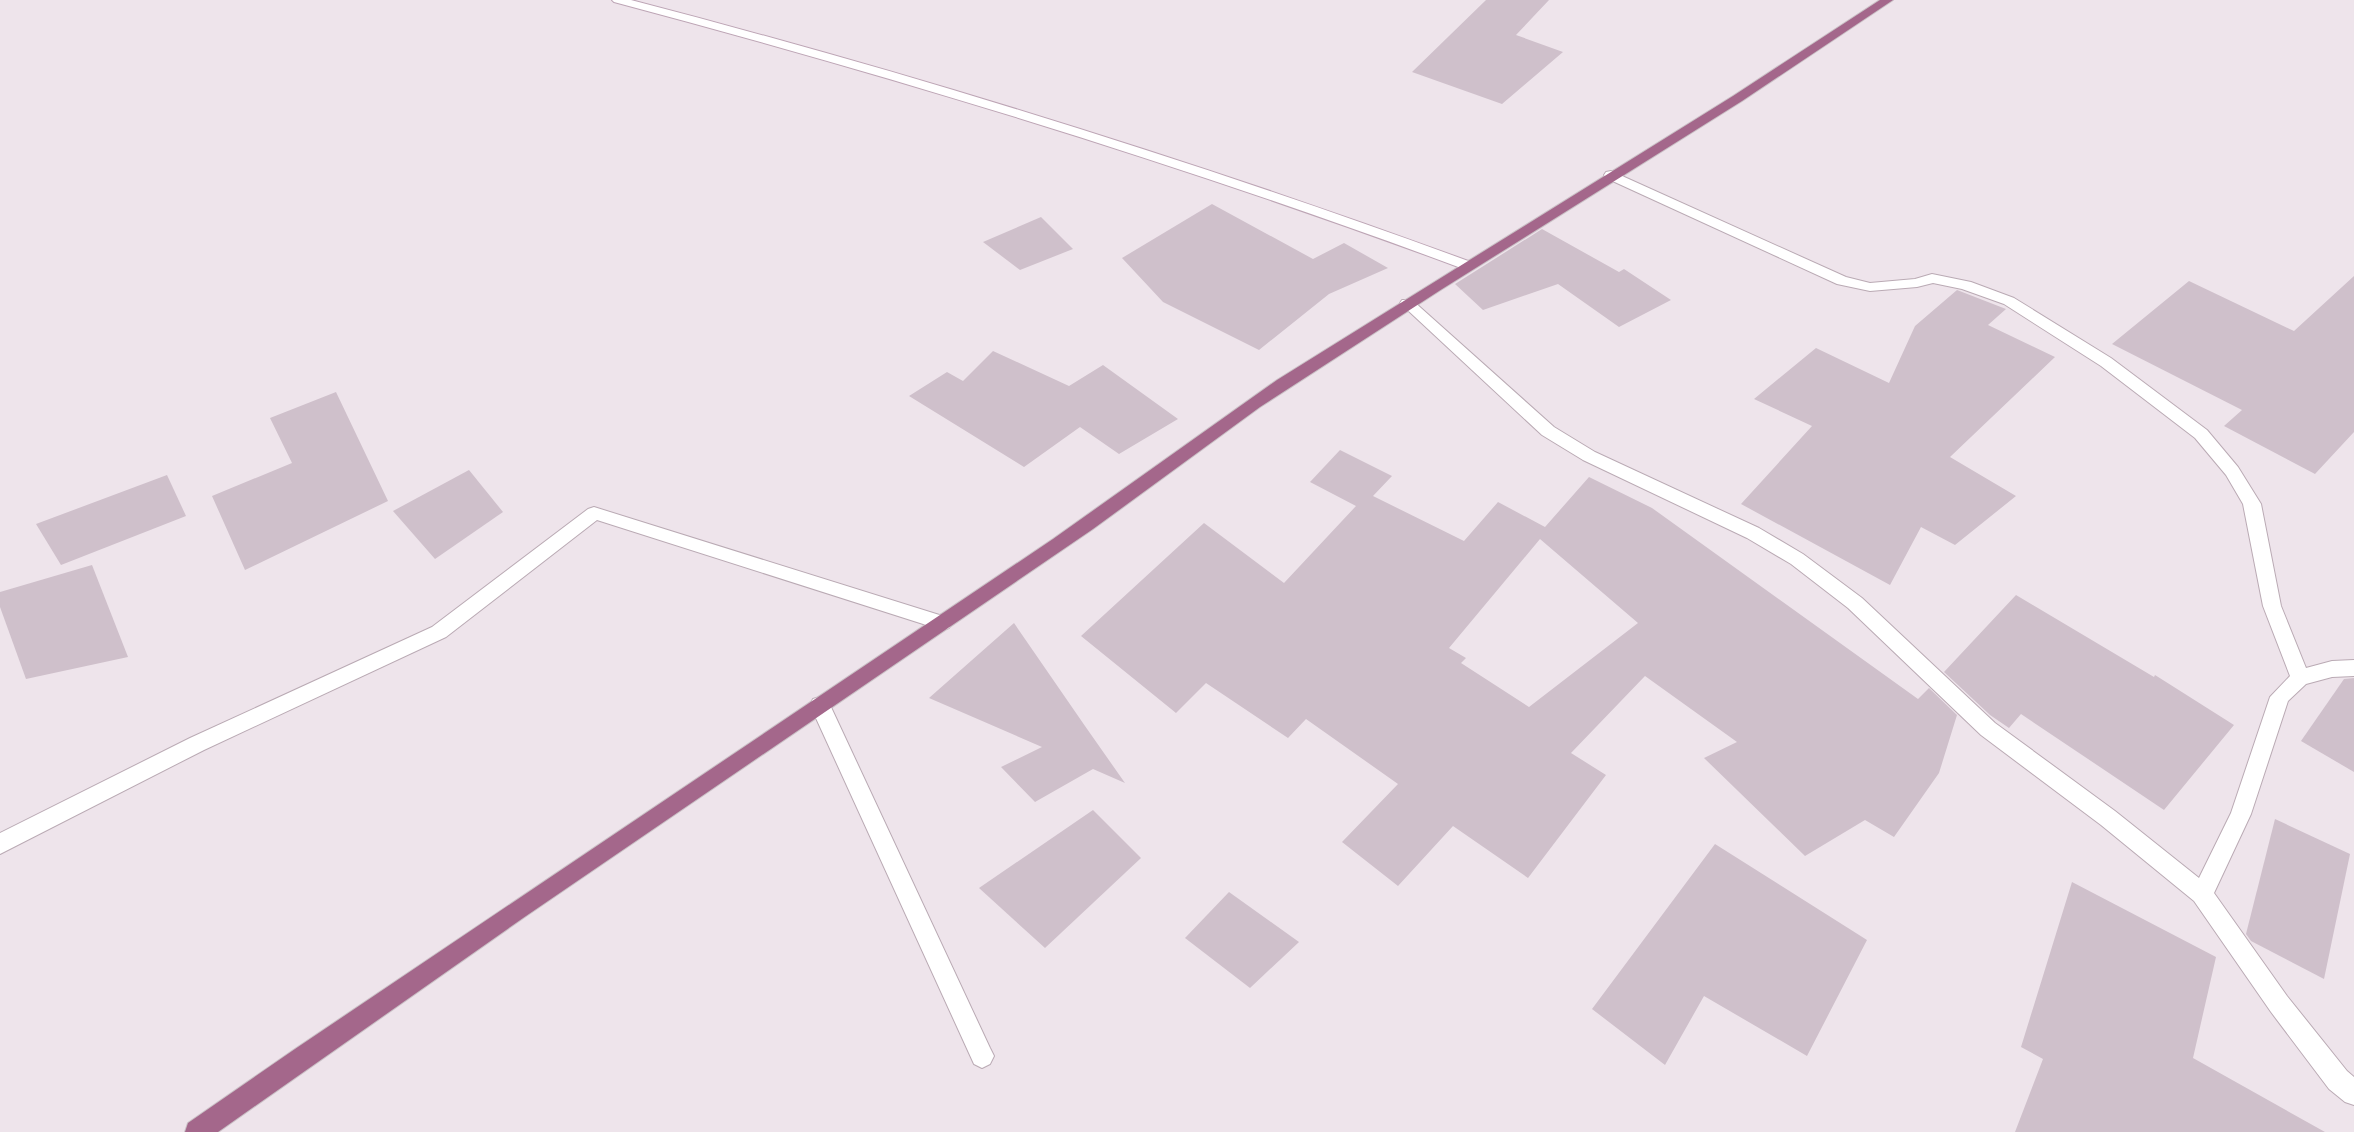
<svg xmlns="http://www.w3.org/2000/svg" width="2354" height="1132" font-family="Helvetica,sans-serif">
<rect width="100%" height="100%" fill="#eee4eb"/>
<g fill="#cfc0cb" fill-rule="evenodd">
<polygon points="1486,0 1549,0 1516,35 1563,52 1502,104 1412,72"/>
<polygon points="1212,204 1313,259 1344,243 1388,268 1329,294 1259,350 1163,302 1122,258"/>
<polygon points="1041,217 1073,249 1020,270 983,242"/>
<polygon points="1542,229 1619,272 1624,269 1671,300 1619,327 1558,284 1483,310 1455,284"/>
<polygon points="2354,276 2354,432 2315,474 2224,426 2242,410 2112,344 2189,281 2294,331"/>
<polygon points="1957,290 2006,309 1988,325 2055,357 1950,457 2016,496 1955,545 1921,527 1890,585 1741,504 1812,426 1754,399 1816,348 1889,383 1915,326"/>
<polygon points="993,351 1069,386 1103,365 1178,419 1119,454 1080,427 1024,467 909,396 947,372 963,381"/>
<polygon points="336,392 388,501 245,570 212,496 292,463 270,418"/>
<path d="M1340 450 1392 476 1373 496 1464 541 1498 502 1545 527 1589 477 1652 508 1918 699 1929 688 1957 715 1939 773 1894 837 1865 820 1805 856 1704 758 1737 742 1645 676 1571 753 1606 775 1528 878 1453 826 1398 886 1342 842 1398 784 1306 719 1288 738 1206 683 1176 713 1081 636 1204 523 1284 583 1356 506 1310 482ZM1540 539 1638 623 1529 707 1461 663 1466 658 1449 648Z"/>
<polygon points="469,470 503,512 435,559 393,511"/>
<polygon points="167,475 186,516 61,565 36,524"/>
<polygon points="92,565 128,657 26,679 0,607 0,592"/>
<polygon points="2016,595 2154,677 2155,675 2234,725 2164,810 2021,714 2009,728 1990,715 1944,672"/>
<polygon points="1014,623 1085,726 1125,783 1093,769 1035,802 1001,767 1042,747 929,698"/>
<polygon points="2354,678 2354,772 2301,741 2344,679"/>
<polygon points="1093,810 1141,858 1045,948 979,888"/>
<polygon points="2275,819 2350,854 2324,979 2251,941 2246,934"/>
<polygon points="1715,844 1867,940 1807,1056 1704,996 1665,1065 1592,1009"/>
<polygon points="2072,882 2216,957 2193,1058 2325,1132 2015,1132 2043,1059 2021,1047"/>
<polygon points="1229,892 1299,942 1250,988 1185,938"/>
</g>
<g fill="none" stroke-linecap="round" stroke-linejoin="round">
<defs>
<g id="street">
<polygon points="1611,171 1846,277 1870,283 1915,279 1932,274 1971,282 2014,298 2111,358 2207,430 2238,467 2261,504 2281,606 2306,668 2332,661 2354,660 2354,676 2332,677 2306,684 2288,701 2251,814 2214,893 2287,996 2347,1071 2354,1077 2354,1105 2345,1102 2329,1089 2271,1012 2194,901 2101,825 1981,735 1848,608 1791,564 1747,538 1583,460 1542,435 1400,303 1402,300 1412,300 1554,427 1595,452 1759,528 1803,554 1862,598 1995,723 2115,811 2199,878 2231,813 2270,697 2290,676 2263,606 2243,504 2226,475 2195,438 2101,366 2004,304 1962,289 1933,283 1917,287 1870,291 1837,284 1606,178 1604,175 1606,172"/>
<polygon points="594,507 949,618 951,623 949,628 942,630 597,520 446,637 204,750 0,854 0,833 190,738 432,627 588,509"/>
<polygon points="820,697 827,699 830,705 990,1048 994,1056 990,1064 982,1068 974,1064 810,705 813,699"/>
</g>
<path id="secondary" d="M612 0H631C915 74 1196 161 1471 262L1473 265 1466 269 1461 268C1184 165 900 78 614 2Z"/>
<polygon id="primary" points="1880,0 1893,0 1742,101 1439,291 1260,407 1093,529 526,916 218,1132 185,1132 188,1123 295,1049 1053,539 1277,380 1733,96"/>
</defs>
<use href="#street" stroke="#baaab4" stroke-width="2"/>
<use href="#secondary" stroke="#bda5b5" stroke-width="2"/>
<use href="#primary" stroke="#cac1c6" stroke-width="2"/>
<use href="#street" fill="#fff" fill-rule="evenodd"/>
<use href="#secondary" fill="#fff" fill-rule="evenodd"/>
<use href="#primary" fill="#a4678b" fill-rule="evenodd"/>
</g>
</svg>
